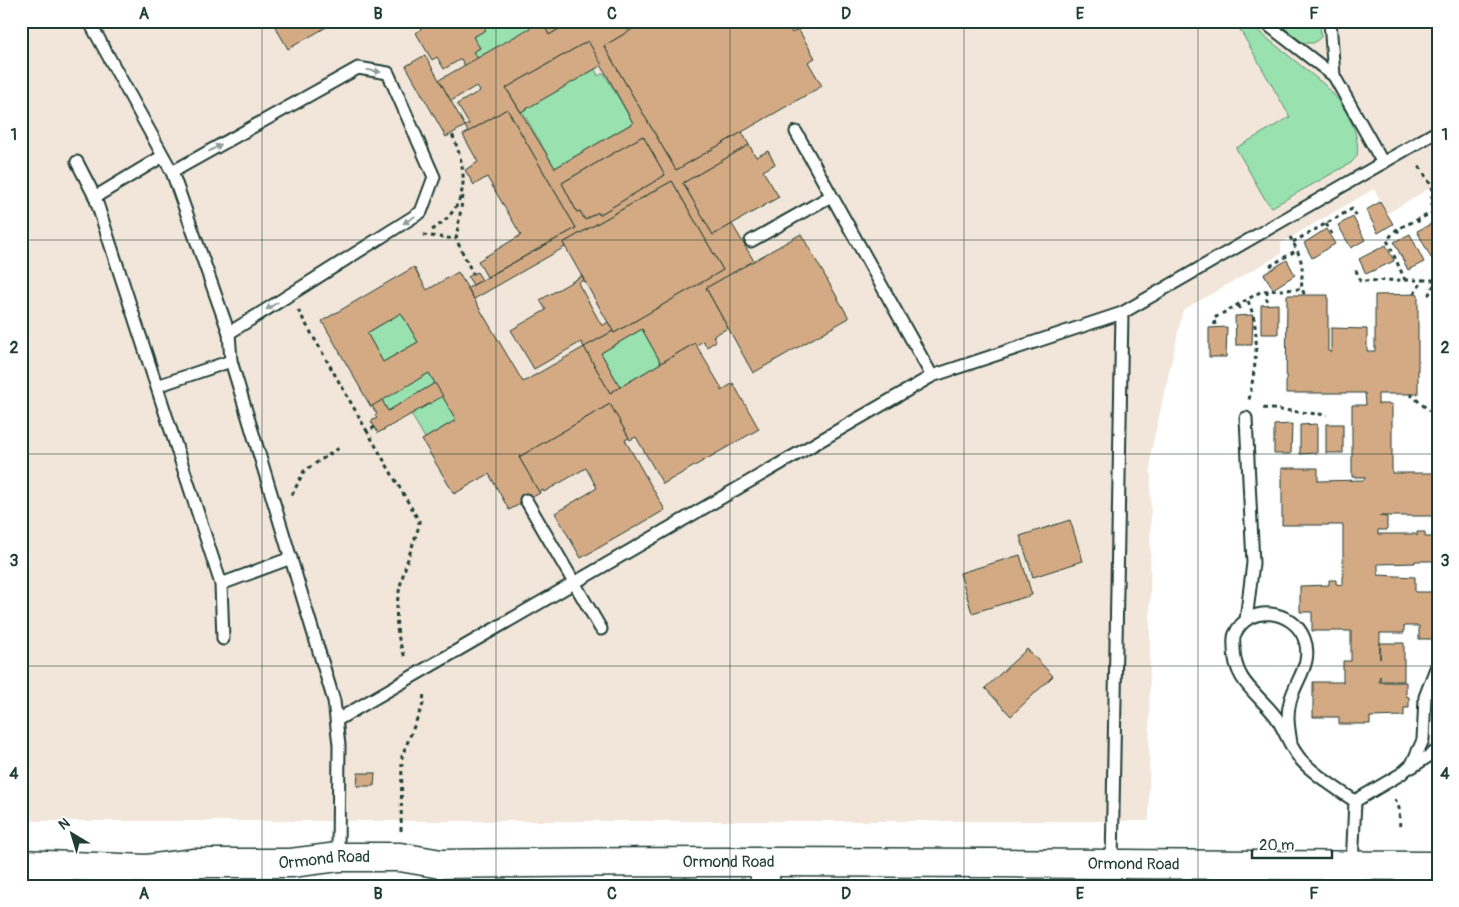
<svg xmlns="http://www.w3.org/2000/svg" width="1459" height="907" font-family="Pangolin,sans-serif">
<rect width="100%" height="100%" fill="#fff"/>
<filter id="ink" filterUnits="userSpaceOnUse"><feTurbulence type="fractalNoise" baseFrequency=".02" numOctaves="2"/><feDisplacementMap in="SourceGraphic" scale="10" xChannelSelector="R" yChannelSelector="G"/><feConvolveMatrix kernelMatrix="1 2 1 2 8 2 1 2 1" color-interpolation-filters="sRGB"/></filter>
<g filter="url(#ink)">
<polygon fill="#f2e6da" points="21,21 1438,21 1438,183 1388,213 1374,189 1281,243 1281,254 1183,310 1151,452 1149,821 21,821"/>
<g fill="#99e1af" stroke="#5c8f72">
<polygon points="481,21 538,21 539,23 478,58 473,52 480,48 473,37 485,30"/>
<path d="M1235 21H1246L1326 86C1343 103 1361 131 1357 156L1351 163 1272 207 1266 201 1236 148 1290 117Z"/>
<polygon points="1276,21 1320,21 1321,37 1314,43 1303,43"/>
<polygon points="595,69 598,76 604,73 633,123 555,168 522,111"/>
<polygon points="401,313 418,342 383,362 367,333"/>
<polygon points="642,329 661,363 620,387 601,353"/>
<polygon points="429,373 435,383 388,411 382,400"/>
<polygon points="443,396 456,420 425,438 411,414"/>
</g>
<g fill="#d3aa84" stroke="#1f3d34" fill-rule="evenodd">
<polygon points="272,21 337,21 288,49"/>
<polygon points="417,21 481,21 486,30 473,37 480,48 473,52 478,58 465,66 461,59 444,69 437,57 432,60 416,33 421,29"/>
<polygon points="538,21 573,21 549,35 542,21"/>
<path d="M542 21 549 35 573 21H646L604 46 676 170 742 132 749 145 683 183 713 235 732 224 754 261 706 288 728 328 713 336 716 341 707 347 703 341 697 345 695 343 661 363 642 329 601 353 620 387 610 393 584 347 613 331 614 333 723 270 672 181 563 243 565 247 474 299 468 288 576 228 507 109 468 132 465 126 469 124 457 104 480 91 476 86 451 101 439 80ZM588 41 633 123 555 168 506 88ZM643 136 665 175 599 215 598 212 585 220 580 211 577 212 562 183Z"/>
<polygon points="646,21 785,21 792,33 798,29 815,58 808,62 822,86 676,170 604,46"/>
<polygon points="588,41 602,65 521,112 506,88"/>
<polygon points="425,55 465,126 446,137 406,66"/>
<polygon points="507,109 576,228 487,277 478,261 521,235 487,177 474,185 465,170 478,162 463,135"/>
<polygon points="643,136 665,175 599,215 598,212 585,220 580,211 577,212 562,183"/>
<polygon points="749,145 756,157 768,151 775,164 763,171 779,197 713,235 683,183"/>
<polygon points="672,181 723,270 614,333 563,243"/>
<polygon points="1380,202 1393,224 1378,233 1366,210"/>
<polygon points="1353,217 1365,240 1351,248 1338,225"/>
<polygon points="1433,223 1438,232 1438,255 1431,258 1417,231"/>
<polygon points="1326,229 1335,244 1312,258 1304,243"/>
<polygon points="801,234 849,318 753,373 706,288"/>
<polygon points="1410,234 1424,262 1408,270 1394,242"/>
<polygon points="1386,245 1394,261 1366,274 1359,259"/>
<polygon points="1287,260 1295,275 1273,289 1264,274"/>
<path d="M414 267 427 290 458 272 523 382 584 347 610 393 695 343 721 387V391L733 383 759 429 663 484 636 437 630 440 610 404 519 457 540 493 509 510 489 474 454 494 422 440 456 420 429 373 371 407 322 321ZM401 313 418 342 383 362 367 333Z"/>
<polygon points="477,272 482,280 473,285 468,277"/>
<polygon points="582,276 584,280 578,283 602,326 608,322 613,331 584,347 581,342 534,369 511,330 546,310 540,300"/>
<polygon points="1418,294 1418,394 1378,394 1378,404 1392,404 1392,473 1438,473 1438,516 1379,516 1387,517 1387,530 1378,530 1378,534 1415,534 1417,536 1417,532 1425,532 1425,537 1435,537 1434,561 1415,561 1415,563 1378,564 1378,575 1415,577 1415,592 1438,592 1438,639 1419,639 1419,626 1404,626 1404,633 1380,633 1380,659 1380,643 1404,643 1404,681 1380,681 1380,676 1379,682 1406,682 1406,696 1409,697 1409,708 1404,708 1404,716 1370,717 1370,724 1339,724 1339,717 1313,717 1313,682 1343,682 1343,661 1351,661 1351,631 1312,631 1312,612 1300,612 1300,586 1329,585 1329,580 1336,580 1336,584 1343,585 1343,525 1282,525 1282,468 1318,468 1318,481 1364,480 1365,477 1352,477 1352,405 1366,405 1365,393 1286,393 1287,295 1328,295 1328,351 1331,352 1331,328 1367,329 1367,351 1375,351 1375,295"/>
<polygon points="1278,304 1278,334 1261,334 1261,305"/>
<polygon points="1253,315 1252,345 1236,345 1235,316"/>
<polygon points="1227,327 1226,357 1209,357 1209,328"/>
<polygon points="435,383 443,396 378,433 371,421 377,418 375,415 377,414 372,406 382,400 388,411"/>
<polygon points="610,404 629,438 625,440 665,510 581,558 555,513 597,488 586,468 544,492 543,490 539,492 519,457"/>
<polygon points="1292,424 1291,454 1274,454 1274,425"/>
<polygon points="1317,424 1317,453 1300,454 1300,425"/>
<rect x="1326" y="424" width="17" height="29"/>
<polygon points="1070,520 1083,561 1033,577 1020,536"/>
<polygon points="1020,555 1032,595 972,613 960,573"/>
<polygon points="1027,649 1053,676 1011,716 985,688"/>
<polygon points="358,773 375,773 374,786 357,786"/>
</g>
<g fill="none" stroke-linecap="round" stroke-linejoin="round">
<defs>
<g id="service">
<polyline points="89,21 172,172 229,333 231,361 334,701 339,745 338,857"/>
<polyline points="1263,21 1334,76 1383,163"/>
<polyline points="1330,21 1334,76"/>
<polyline points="796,132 932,376"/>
<polyline points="77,162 95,197 221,584 223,639"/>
<polyline points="172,172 358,68 388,73 434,177 421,212 229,333"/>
<polyline points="95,197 163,156"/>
<polyline points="751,241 831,196"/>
<polyline points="157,386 231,361"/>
<polyline points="1246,418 1253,563 1246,620"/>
<polyline points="526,500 601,629"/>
<polyline points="221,584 291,558"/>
<polyline points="337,720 932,376 1122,313"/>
<path d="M1291 743C1289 729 1286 717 1290 702 1295 680 1314 663 1304 638 1293 610 1249 603 1235 634 1233 637 1234 644 1234 648 1234 682 1258 693 1276 717 1286 732 1292 753 1306 765 1321 779 1338 790 1355 801L1352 866"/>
<polyline points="1412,767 1438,750"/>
<polyline points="1355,801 1401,774 1412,764 1423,740 1425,697 1438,663"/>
<polyline points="1112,864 1122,313 1438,131"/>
</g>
<g id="secondary">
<polyline points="763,862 766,886"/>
<path id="s1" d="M21 864 147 869 195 863H291L338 857H400L441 864C773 859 1106 865 1438 866"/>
</g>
</defs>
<use href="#service" stroke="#1f3d34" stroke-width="15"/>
<use href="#secondary" stroke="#1f3d34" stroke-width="31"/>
<g stroke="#1f3d34" stroke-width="3" stroke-dasharray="4 4" stroke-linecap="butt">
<polyline points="463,196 456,239 473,274"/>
<polyline points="1432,213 1438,217"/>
<polyline points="1417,219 1421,226"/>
<polyline points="1326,224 1333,236"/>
<polyline points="1397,229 1400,236"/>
<path d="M432 230C471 205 468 172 452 134"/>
<polyline points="423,235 456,239"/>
<path d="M1290 237C1295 246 1301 256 1302 267 1303 278 1299 286 1305 295"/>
<polyline points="1293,242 1352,209 1359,219"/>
<polyline points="1270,266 1297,250"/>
<polyline points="1356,270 1360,281 1405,280 1387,240 1397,229 1432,213 1432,187 1418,164"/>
<polyline points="1405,280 1423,280"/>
<polyline points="1267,290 1267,301"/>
<polyline points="1414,294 1423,280 1437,280"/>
<polyline points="1437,299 1429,294 1437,280"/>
<path d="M1248 301C1262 332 1255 368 1249 400"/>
<polyline points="1239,305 1240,312"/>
<polyline points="298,310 367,431"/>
<polyline points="1215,325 1214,318 1218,316 1262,291 1301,289"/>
<polyline points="1410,394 1438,418"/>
<polyline points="1263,408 1327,415"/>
<path d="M375 427 367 431 419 521V526C405 570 384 613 406 659"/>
<polyline points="292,495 304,471 339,448"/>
<polyline points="1395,799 1399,808 1400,830"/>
<polyline points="401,831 402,756 423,704 424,692"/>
</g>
<use href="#service" stroke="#fff" stroke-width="11"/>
<use href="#secondary" stroke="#fff" stroke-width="28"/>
</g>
<defs><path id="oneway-solid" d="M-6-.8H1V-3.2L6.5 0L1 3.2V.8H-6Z" transform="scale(1.25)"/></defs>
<g fill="#8f9e9a">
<use href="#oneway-solid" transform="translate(374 71) rotate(9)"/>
<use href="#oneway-solid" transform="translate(215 148) rotate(-29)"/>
<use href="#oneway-solid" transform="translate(409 220) rotate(148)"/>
<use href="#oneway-solid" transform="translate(272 306) rotate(148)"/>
</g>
</g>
<path fill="none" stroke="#1f3d34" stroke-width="1" stroke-opacity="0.55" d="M262 21V886M496 21V886M730 21V886M964 21V886M1198 21V886M21 240H1438M21 454H1438M21 666H1438"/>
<g text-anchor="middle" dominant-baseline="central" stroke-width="4.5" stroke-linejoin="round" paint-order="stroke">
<g font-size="16" fill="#1f3d34" stroke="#fff">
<text stroke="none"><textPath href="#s1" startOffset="304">Ormond Road</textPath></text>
<text stroke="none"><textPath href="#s1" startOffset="709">Ormond Road</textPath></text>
<text stroke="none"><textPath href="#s1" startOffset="1114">Ormond Road</textPath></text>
</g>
</g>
<rect width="1459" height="907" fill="none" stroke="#fff" stroke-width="55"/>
<g transform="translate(72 834) rotate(322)" stroke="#ffffff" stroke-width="4" paint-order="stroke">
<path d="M0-4L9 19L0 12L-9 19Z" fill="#1f3d34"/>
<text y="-8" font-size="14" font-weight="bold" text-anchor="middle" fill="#1f3d34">N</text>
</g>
<path d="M1252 850v8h80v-8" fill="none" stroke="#1f3d34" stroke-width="2.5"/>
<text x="1259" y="850" font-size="15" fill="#1f3d34" stroke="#ffffff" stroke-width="4" paint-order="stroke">20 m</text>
<rect x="28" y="28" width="1404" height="852" fill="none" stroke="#1f3d34" stroke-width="2"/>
<g font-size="16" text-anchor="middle" font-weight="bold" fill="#1f3d34">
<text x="144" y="19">A</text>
<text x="378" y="19">B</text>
<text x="612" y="19">C</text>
<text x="846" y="19">D</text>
<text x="1080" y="19">E</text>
<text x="1314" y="19">F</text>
<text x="14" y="140">1</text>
<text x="1445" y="140">1</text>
<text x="14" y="353">2</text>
<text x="1445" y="353">2</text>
<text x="14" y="566">3</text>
<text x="1445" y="566">3</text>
<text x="14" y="779">4</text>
<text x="1445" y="779">4</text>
<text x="144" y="899">A</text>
<text x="378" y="899">B</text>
<text x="612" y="899">C</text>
<text x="846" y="899">D</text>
<text x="1080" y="899">E</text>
<text x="1314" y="899">F</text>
</g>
</svg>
